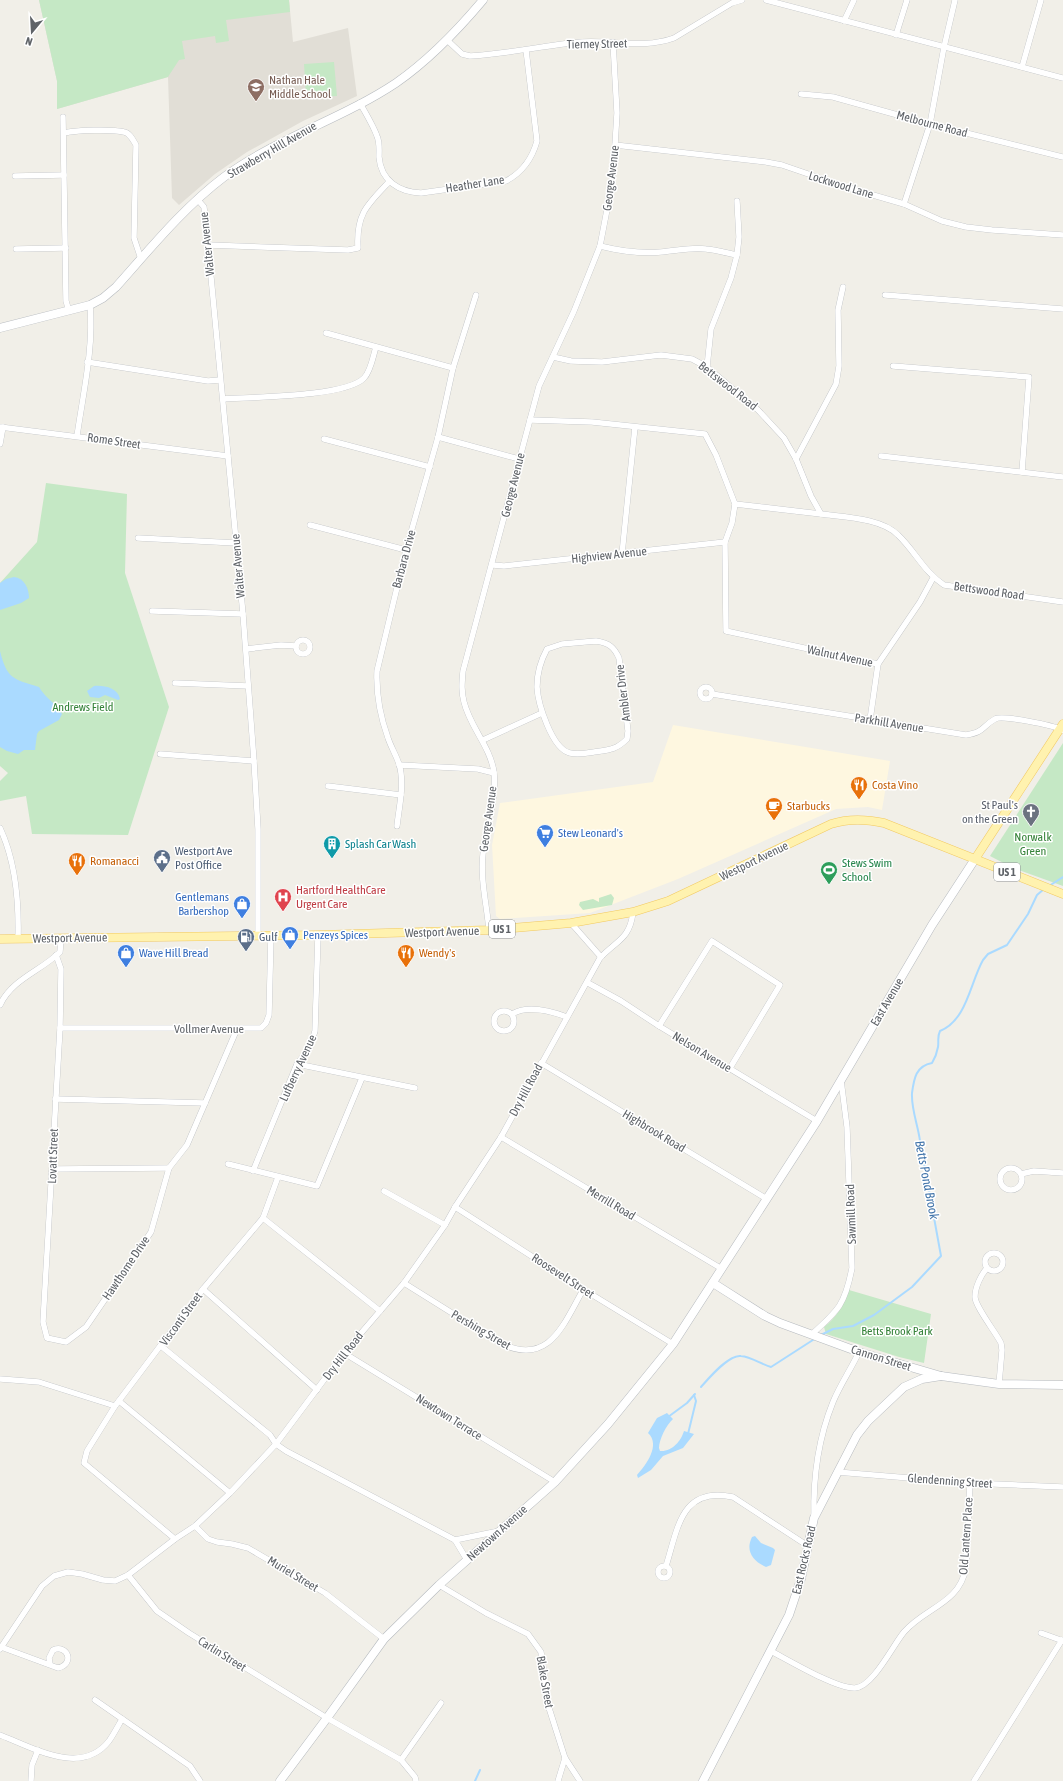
<svg xmlns="http://www.w3.org/2000/svg" width="1063" height="1781" font-family="'Asap Condensed',sans-serif">
<rect width="100%" height="100%" fill="#f1efe8"/>
<polygon fill="#fef7e0" points="673,725 890,761 882,810 868,807 836,809 678,879 590,913 500,919 496,916 492,845 500,803 653,782"/>
<polygon fill="#e1ded6" points="39,0 289,0 293,42 348,28 357,96 303,121 247,152 215,174 179,205 172,198 168,77 57,109 57,81"/>
<g fill="#c5e8c5">
<polygon points="39,0 289,0 290,12 226,20 229,41 216,43 215,36 182,41 185,59 179,60 168,77 57,109 57,81"/>
<polygon points="334,62 337,96 306,98 304,64"/>
<polygon points="46,483 127,494 125,573 169,707 128,835 32,834 26,796 0,801 0,781 8,773 0,766 0,583 37,542"/>
<polygon points="1063,743 1063,886 1013,868 990,856"/>
<polygon points="611,894 614,898 612,905 583,910 579,905 580,902 593,899 599,902 599,898"/>
<path d="M849 1290 931 1314 924 1363 899 1357 826 1334 824 1327C836 1318 844 1305 849 1290Z"/>
</g>
<g fill="#aadaff">
<path d="M14 577C24 578 29 588 29 598L21 603 0 610V583L6 579Z"/>
<path d="M0 651C7 679 13 679 39 687 45 698 56 703 62 714L59 720 39 731 37 734 35 750H24L18 754 7 751 0 747Z"/>
<path d="M94 686C104 685 118 688 120 699L118 700 105 695 99 698 90 697 87 691Z"/>
<path d="M667 1413 673 1419C666 1425 659 1440 659 1448L660 1451C672 1452 681 1441 684 1431L694 1434 683 1448 663 1456 651 1470 638 1478 637 1475C646 1465 661 1445 648 1433L657 1418Z"/>
<path d="M755 1536 761 1543 773 1548 775 1550 771 1565 766 1567C753 1561 745 1551 752 1537Z"/>
</g>
<g fill="none" stroke-linecap="round" stroke-linejoin="round">
<g stroke="#aadaff" stroke-width="2">
<polyline points="1049,886 1063,877"/>
<path d="M821 1335 833 1329 853 1326 874 1315 912 1287 941 1256C934 1218 927 1179 920 1141 918 1125 911 1109 912 1093 914 1078 916 1066 932 1063 935 1058 937 1053 938 1047 939 1041 937 1037 940 1031 967 1020 970 983 983 960L988 954 1007 945 1028 914 1037 895 1044 889"/>
<path d="M701 1387C709 1378 729 1354 741 1356 751 1357 761 1364 771 1367L816 1338"/>
<polyline points="668,1417 687,1403 695,1394"/>
<polyline points="688,1434 696,1401 694,1395"/>
<polyline points="475,1781 480,1770"/>
</g>
<defs>
<g id="street">
<polyline points="766,0 1063,78"/>
<polyline points="844,21 854,0"/>
<polyline points="896,35 907,0"/>
<path d="M447 40 462 54 470 56C508 54 545 45 582 42 613 40 644 49 674 38L732 3 742 0"/>
<polyline points="1022,67 1041,0"/>
<polyline points="801,94 833,97 930,124 1063,157"/>
<path d="M360 103C366 114 373 125 377 136 380 143 379 150 379 157 381 181 399 192 421 193L506 181C523 172 532 159 537 141L526 50"/>
<polyline points="63,117 66,301 69,311"/>
<path d="M64 133C75 130 113 129 124 132 130 133 133 140 136 145L134 238 141 259"/>
<polyline points="615,145 766,162 782,165 849,188 904,204 942,221 966,227 992,230 1063,235"/>
<polyline points="15,176 64,175"/>
<polyline points="198,200 204,207 208,245 243,614 254,761 258,829 258,935"/>
<polyline points="904,204 930,124 944,47 955,0"/>
<path d="M208 245 348 250 358 248C356 214 367 205 389 182"/>
<path d="M600 246C620 251 640 254 661 252 676 251 691 247 706 249 716 250 727 253 737 255"/>
<polyline points="16,249 66,248"/>
<polyline points="885,295 1063,309"/>
<polyline points="326,333 453,368"/>
<path d="M553 357 571 361 602 362 661 355 692 359 707 367 758 410 784 438 796 459 811 496 821 514C843 517 882 518 898 535 915 551 924 572 944 585L1063 602"/>
<polyline points="87,362 208,381 220,380"/>
<polyline points="893,366 1029,377 1022,472"/>
<polyline points="707,367 711,329 731,278 737,255 739,237 737,201"/>
<path d="M223 399C251 397 346 397 364 378 371 371 373 356 376 347"/>
<polyline points="530,420 592,422 705,434 716,455 735,504 732,523 725,542 726,631 878,664"/>
<polyline points="0,427 228,456"/>
<path d="M77 436C83 394 94 347 90 305"/>
<polyline points="438,437 519,459"/>
<polyline points="324,439 430,467"/>
<polyline points="0,444 3,427"/>
<polyline points="881,456 1063,477"/>
<polyline points="796,459 836,384 839,366 838,310 843,287"/>
<polyline points="735,504 821,514"/>
<polyline points="310,525 406,550"/>
<polyline points="138,538 236,543"/>
<polyline points="622,554 635,427"/>
<polyline points="493,565 504,566 725,542"/>
<polyline points="152,611 243,614"/>
<circle cx="303" cy="647" r="7"/>
<path d="M596 641C609 643 614 647 619 658L628 731 627 739C616 750 609 750 594 752 587 753 578 755 570 753 552 749 538 704 537 687 537 675 541 660 547 649L562 644Z"/>
<polyline points="246,649 281,645 296,646"/>
<polyline points="175,683 248,686"/>
<circle cx="706" cy="693" r="6"/>
<path d="M712 694 966 735C985 732 981 727 995 719 1002 715 1053 725 1062 730"/>
<polyline points="870,720 878,664 920,602 933,578"/>
<polyline points="483,740 542,713"/>
<polyline points="160,754 254,761"/>
<polyline points="399,765 478,769 494,773"/>
<polyline points="328,786 401,795"/>
<path d="M397 826C399 807 405 783 399 764 396 755 391 747 388 738 380 716 376 695 377 671L406 550 438 437 453 368 476 295"/>
<path d="M0 828C15 860 19 903 18 939"/>
<polyline points="571,923 601,957"/>
<path d="M489 930C487 906 480 879 483 854 486 827 497 799 494 772 490 746 470 727 464 702 461 691 462 682 463 671L539 386 574 311 600 246 611 189 615 145 617 113 613 42"/>
<polyline points="56,955 61,969 60,1028 43,1322 47,1338 66,1342 86,1327 151,1232 169,1168 187,1145 237,1029"/>
<polyline points="588,983 621,1001 659,1026 817,1121"/>
<path d="M0 1005C12 979 41 971 60 952L61 939"/>
<circle cx="504" cy="1021" r="10"/>
<path d="M512 1014C527 1005 551 1011 567 1017"/>
<polyline points="659,1026 712,941 780,985 730,1068"/>
<polyline points="60,1028 261,1028 266,1023 269,1015 271,935"/>
<polyline points="541,1063 767,1199"/>
<polyline points="297,1064 415,1088"/>
<polyline points="55,1099 205,1103"/>
<polyline points="501,1137 722,1269"/>
<polyline points="228,1164 317,1186 362,1078"/>
<circle cx="1011" cy="1179" r="11"/>
<polyline points="53,1169 169,1168"/>
<polyline points="253,1171 297,1064 310,1047 315,1031 318,935"/>
<polyline points="1021,1174 1034,1171 1063,1173"/>
<polyline points="384,1191 445,1225"/>
<polyline points="455,1207 586,1291 673,1344"/>
<polyline points="263,1218 380,1311"/>
<circle cx="994" cy="1262" r="9"/>
<path d="M987 1268C981 1275 975 1287 975 1297 975 1306 996 1333 1001 1343L1002 1350 999 1384"/>
<path d="M404 1283 500 1343C549 1367 563 1325 583 1290"/>
<polyline points="203,1289 317,1390"/>
<path d="M812 1334C839 1310 845 1304 852 1268L847 1127 841 1080"/>
<polyline points="161,1346 270,1435 276,1444 286,1451 455,1540 467,1560"/>
<polyline points="344,1353 555,1482"/>
<polyline points="0,1379 39,1382 115,1406"/>
<polyline points="119,1401 230,1493"/>
<polyline points="837,1472 970,1483 1063,1487"/>
<path d="M814 1517C813 1477 818 1439 833 1402 840 1385 851 1369 859 1352"/>
<polyline points="195,1526 208,1539 217,1542 232,1544 248,1548 325,1593 384,1639"/>
<polyline points="175,1539 84,1463 87,1451 115,1406 203,1289 263,1218 278,1177"/>
<polyline points="455,1540 499,1531"/>
<circle cx="664" cy="1572" r="6"/>
<path d="M666 1566C678 1528 681 1486 733 1497L808 1546"/>
<polyline points="128,1575 157,1611 189,1633 327,1718 401,1760 415,1777 416,1781"/>
<polyline points="439,1585 486,1613 528,1634 541,1652 549,1708 565,1758 580,1781"/>
<polyline points="1041,1633 1063,1641"/>
<path d="M1 1647 58 1668C75 1664 68 1644 53 1650L49 1658 50 1664"/>
<path d="M0 1649 42 1586 54 1576 68 1572 82 1574 103 1580 115 1581 128 1575 175 1539 195 1526 230 1493 276 1444 344 1353 404 1283 445 1225 455 1207 501 1137 600 958C617 940 630 939 633 912"/>
<path d="M771 1651C790 1661 837 1689 855 1688 873 1687 893 1645 904 1632 926 1607 959 1604 966 1568L970 1483"/>
<polyline points="95,1700 190,1766 200,1781"/>
<path d="M0 1735C32 1747 81 1777 109 1741 114 1734 118 1726 122 1719"/>
<polyline points="401,1760 441,1703"/>
<polyline points="31,1781 32,1765 38,1750"/>
<polyline points="558,1781 565,1758"/>
<polyline points="974,1781 1062,1640"/>
</g>
<g id="secondary">
<path d="M0 328 90 305 103 298 116 287C150 249 183 208 224 177 277 138 342 119 396 83 429 60 457 31 483 0"/>
<polyline points="713,1283 765,1316 780,1323 859,1352 941,1376 999,1384 1063,1385"/>
<polyline points="280,1781 327,1718 384,1639 439,1585 555,1482 608,1424 673,1344 817,1121 932,925 975,859"/>
<polyline points="703,1781 789,1615 801,1579 814,1518 857,1435 868,1421 904,1387 922,1379 941,1376"/>
</g>
<g id="primary">
<polyline points="975,859 1063,724"/>
<path d="M0 939 318 935 489 930 571 923 633 912 668 901 831 824C849 818 866 819 884 823L1063 894"/>
</g>
</defs>
<use href="#street" stroke="#b5b8bc" stroke-width="6"/>
<use href="#secondary" stroke="#b6babf" stroke-width="9"/>
<use href="#primary" stroke="#f2c960" stroke-width="9"/>
<use href="#street" stroke="#fff" stroke-width="5.5"/>
<use href="#secondary" stroke="#fff" stroke-width="8"/>
<use href="#primary" stroke="#fff2af" stroke-width="8"/>
</g>
<defs>
<symbol id="school-pin" viewBox="-11 -11 22 30"><path d="M0 17L-7.5 6A9.5 9.5 0 1 1 7.5 6Z" fill="#8d6e63" stroke="#fff"/><path d="M0-5L7-2L0 1L-7-2ZM-4 1L0 2.5L4 1V4Q0 6-4 4Z" fill="#fff"/></symbol>
<symbol id="restaurant-pin" viewBox="-11 -11 22 30"><path d="M0 17L-7.5 6A9.5 9.5 0 1 1 7.5 6Z" fill="#e8710a" stroke="#fff"/><path d="M-5-6h1v4h1v-4h1v4h1v-4h1v5L-1.5 .5V6h-2V.5L-5-1ZM5-6V6H3V1.5H1.5Q1.5-4 5-6Z" fill="#fff"/></symbol>
<symbol id="cafe-pin" viewBox="-11 -11 22 30"><path d="M0 17L-7.5 6A9.5 9.5 0 1 1 7.5 6Z" fill="#e8710a" stroke="#fff"/><path d="M-5.5-4.5H6V0H3Q3 3.5 0 3.5H-2.5Q-5.5 3.5-5.5 0ZM3-3.2v2h1.7v-2ZM-6 4.5H4V6H-6Z" fill="#fff"/></symbol>
<symbol id="church-pin" viewBox="-11 -11 22 30"><path d="M0 17L-7.5 6A9.5 9.5 0 1 1 7.5 6Z" fill="#6b7280" stroke="#fff"/><path d="M-1.2-6h2.4v3.5h3.3v2.4h-3.3V6h-2.4V-.1h-3.3v-2.4h3.3Z" fill="#fff"/></symbol>
<symbol id="supermarket-pin" viewBox="-11 -11 22 30"><path d="M0 17L-7.5 6A9.5 9.5 0 1 1 7.5 6Z" fill="#3f7fe0" stroke="#fff"/><path d="M-6-5.5h2.5l.6 2H6L4.5 2H-2.5L-4.4-4H-6ZM-1.5 3.2a1.3 1.3 0 1 0 .1 0ZM3 3.2a1.3 1.3 0 1 0 .1 0Z" fill="#fff"/></symbol>
<symbol id="building-pin" viewBox="-11 -11 22 30"><path d="M0 17L-7.5 6A9.5 9.5 0 1 1 7.5 6Z" fill="#0f9aa8" stroke="#fff"/><path d="M-4-6H4V6H1V3H-1V6H-4ZM-2.5-4.3h1.7v1.8h-1.7ZM.8-4.3h1.7v1.8H.8ZM-2.5-1h1.7V.8h-1.7ZM.8-1h1.7V.8H.8Z" fill="#fff"/></symbol>
<symbol id="civic-pin" viewBox="-11 -11 22 30"><path d="M0 17L-7.5 6A9.5 9.5 0 1 1 7.5 6Z" fill="#5c6f8a" stroke="#fff"/><path d="M-.6-6.5H3V-4.5H.6V-3L4-1V1h2V6H-6V1h2V-1L-.6-3ZM-1.2 2.5V6h2.4V2.5Z" fill="#fff"/></symbol>
<symbol id="stadium-pin" viewBox="-11 -11 22 30"><path d="M0 17L-7.5 6A9.5 9.5 0 1 1 7.5 6Z" fill="#2e9e5b" stroke="#fff"/><path d="M0-5a6.5 5 0 1 0 0 10a6.5 5 0 1 0 0-10ZM-3.5-1.8h7v3.6h-7Z" fill="#fff"/></symbol>
<symbol id="hospital-pin" viewBox="-11 -11 22 30"><path d="M0 17L-7.5 6A9.5 9.5 0 1 1 7.5 6Z" fill="#e0444e" stroke="#fff"/><path d="M-5-5h3v3.5h4V-5h3V5h-3V1.5h-4V5h-3Z" fill="#fff"/></symbol>
<symbol id="shop-pin" viewBox="-11 -11 22 30"><path d="M0 17L-7.5 6A9.5 9.5 0 1 1 7.5 6Z" fill="#3f7fe0" stroke="#fff"/><path d="M-5-2.5h2.3a2.7 3.5 0 0 1 5.4 0H5L5.5 6h-11ZM-1.5-2.5h3a1.5 2.3 0 0 0-3 0Z" fill="#fff"/></symbol>
<symbol id="fuel-pin" viewBox="-11 -11 22 30"><path d="M0 17L-7.5 6A9.5 9.5 0 1 1 7.5 6Z" fill="#5c6f8a" stroke="#fff"/><path d="M-5.5-6h7V0h2V4h1.3V-2.5L3-4.5l.8-.8L6-3V5H2.5V1h-1V6h-7ZM-4.2-4.7v3.2H.2V-4.7Z" fill="#fff"/></symbol>
</defs>
<g fill-rule="evenodd">
<use href="#school-pin" x="246" y="77" width="20" height="27"/>
<use href="#restaurant-pin" x="849" y="775" width="20" height="27"/>
<use href="#cafe-pin" x="764" y="796" width="20" height="27"/>
<use href="#church-pin" x="1021" y="802" width="20" height="27"/>
<use href="#supermarket-pin" x="535" y="823" width="20" height="27"/>
<use href="#building-pin" x="322" y="834" width="20" height="27"/>
<use href="#civic-pin" x="152" y="848" width="20" height="27"/>
<use href="#restaurant-pin" x="67" y="851" width="20" height="27"/>
<use href="#stadium-pin" x="819" y="860" width="20" height="27"/>
<use href="#hospital-pin" x="273" y="887" width="20" height="27"/>
<use href="#shop-pin" x="232" y="894" width="20" height="27"/>
<use href="#shop-pin" x="280" y="925" width="20" height="27"/>
<use href="#fuel-pin" x="236" y="927" width="20" height="27"/>
<use href="#shop-pin" x="116" y="943" width="20" height="27"/>
<use href="#restaurant-pin" x="396" y="943" width="20" height="27"/>
</g>
<g text-anchor="middle" dominant-baseline="central" stroke-width="3" stroke-linejoin="round" paint-order="stroke">
<g fill="#fff" stroke="#8f9295" stroke-width="1">
<rect x="994" y="863" width="26" height="18" rx="3"/>
<rect x="489" y="920" width="26" height="18" rx="3"/>
</g>
<g font-size="11" font-weight="bold" fill="#5f6368">
<text x="1007" y="872">US 1</text>
<text x="502" y="929">US 1</text>
</g>
<g font-size="12" fill="#5f6368" stroke="#fff">
<text transform="translate(597 44) rotate(-1)">Tierney Street</text>
<text transform="translate(932 124) rotate(15)">Melbourne Road</text>
<text transform="translate(272 150) rotate(-30)">Strawberry Hill Avenue</text>
<text transform="translate(611 178) rotate(-83)">George Avenue</text>
<text transform="translate(475 184) rotate(-9)">Heather Lane</text>
<text transform="translate(841 185) rotate(17)">Lockwood Lane</text>
<text transform="translate(207 244) rotate(-96)">Walter Avenue</text>
<text transform="translate(728 386) rotate(38)">Bettswood Road</text>
<text transform="translate(114 441) rotate(8)">Rome Street</text>
<text transform="translate(513 485) rotate(-76)">George Avenue</text>
<text transform="translate(609 555) rotate(-6)">Highview Avenue</text>
<text transform="translate(404 559) rotate(-75)">Barbara Drive</text>
<text transform="translate(238 566) rotate(-95)">Walter Avenue</text>
<text transform="translate(989 591) rotate(8)">Bettswood Road</text>
<text transform="translate(840 656) rotate(12)">Walnut Avenue</text>
<text transform="translate(623 693) rotate(-97)">Ambler Drive</text>
<text transform="translate(889 723) rotate(9)">Parkhill Avenue</text>
<text transform="translate(488 819) rotate(-82)">George Avenue</text>
<text transform="translate(754 861) rotate(-26)">Westport Avenue</text>
<text transform="translate(442 932) rotate(-2)">Westport Avenue</text>
<text transform="translate(70 938) rotate(-1)">Westport Avenue</text>
<text transform="translate(887 1002) rotate(-60)">East Avenue</text>
<text x="209" y="1029">Vollmer Avenue</text>
<text transform="translate(702 1052) rotate(31)">Nelson Avenue</text>
<text transform="translate(298 1068) rotate(-65)">Lufberry Avenue</text>
<text transform="translate(526 1090) rotate(-62)">Dry Hill Road</text>
<text transform="translate(654 1131) rotate(31)">Highbrook Road</text>
<text transform="translate(53 1156) rotate(-88)">Lovatt Street</text>
<text transform="translate(611 1203) rotate(31)">Merrill Road</text>
<text transform="translate(851 1214) rotate(-92)">Sawmill Road</text>
<text transform="translate(126 1268) rotate(-56)">Hawthorne Drive</text>
<text transform="translate(563 1276) rotate(33)">Roosevelt Street</text>
<text transform="translate(181 1319) rotate(-54)">Visconti Street</text>
<text transform="translate(481 1330) rotate(30)">Pershing Street</text>
<text transform="translate(343 1356) rotate(-52)">Dry Hill Road</text>
<text transform="translate(881 1358) rotate(17)">Cannon Street</text>
<text transform="translate(449 1417) rotate(32)">Newtown Terrace</text>
<text transform="translate(950 1481) rotate(4)">Glendenning Street</text>
<text transform="translate(497 1533) rotate(-42)">Newtown Avenue</text>
<text transform="translate(966 1536) rotate(-86)">Old Lantern Place</text>
<text transform="translate(804 1560) rotate(-77)">East Rocks Road</text>
<text transform="translate(293 1574) rotate(31)">Muriel Street</text>
<text transform="translate(222 1654) rotate(32)">Carlin Street</text>
<text transform="translate(545 1682) rotate(80)">Blake Street</text>
</g>
<g font-size="12" fill="#785e54" stroke="#fff" text-anchor="start">
<text x="269" y="80">Nathan Hale<tspan x="269" dy="14">Middle School</tspan></text>
</g>
<g font-size="12" fill="#348238" stroke="#fff">
<text x="83" y="707">Andrews Field</text>
<text x="1033" y="837">Norwalk<tspan x="1033" dy="14">Green</tspan></text>
<text x="897" y="1331">Betts Brook Park</text>
</g>
<g font-size="12" fill="#c56008" stroke="#fff" text-anchor="start">
<text x="872" y="785">Costa Vino</text>
<text x="787" y="806">Starbucks</text>
<text x="90" y="861">Romanacci</text>
<text x="419" y="953">Wendy's</text>
</g>
<g font-size="12" fill="#5b616d" stroke="#fff" text-anchor="end">
<text x="1018" y="805">St Paul's<tspan x="1018" dy="14">on the Green</tspan></text>
</g>
<g font-size="12" fill="#366cbe" stroke="#fff" text-anchor="start">
<text x="558" y="833">Stew Leonard's</text>
<text x="229" y="897" text-anchor="end">Gentlemans<tspan x="229" dy="14">Barbershop</tspan></text>
<text x="303" y="935">Penzeys Spices</text>
<text x="139" y="953">Wave Hill Bread</text>
</g>
<g font-size="12" fill="#0d838f" stroke="#fff" text-anchor="start">
<text x="345" y="844">Splash Car Wash</text>
</g>
<g font-size="12" fill="#4e5e75" stroke="#fff" text-anchor="start">
<text x="175" y="851">Westport Ave<tspan x="175" dy="14">Post Office</tspan></text>
<text x="259" y="937">Gulf</text>
</g>
<g font-size="12" fill="#27864d" stroke="#fff" text-anchor="start">
<text x="842" y="863">Stews Swim<tspan x="842" dy="14">School</tspan></text>
</g>
<g font-size="12" fill="#be3a42" stroke="#fff" text-anchor="start">
<text x="296" y="890">Hartford HealthCare<tspan x="296" dy="14">Urgent Care</tspan></text>
</g>
<g font-size="13" font-style="italic" fill="#4174aa" stroke="#fff">
<text transform="translate(927 1180) rotate(79)">Betts Pond Brook</text>
</g>
</g>
<g transform="translate(32 32) rotate(198)" stroke="#ffffff" stroke-width="3" paint-order="stroke">
<path d="M0-3L7 15L0 10L-7 15Z" fill="#5f6368"/>
<text y="-6" font-size="11" font-weight="bold" text-anchor="middle" fill="#5f6368">N</text>
</g>
</svg>
